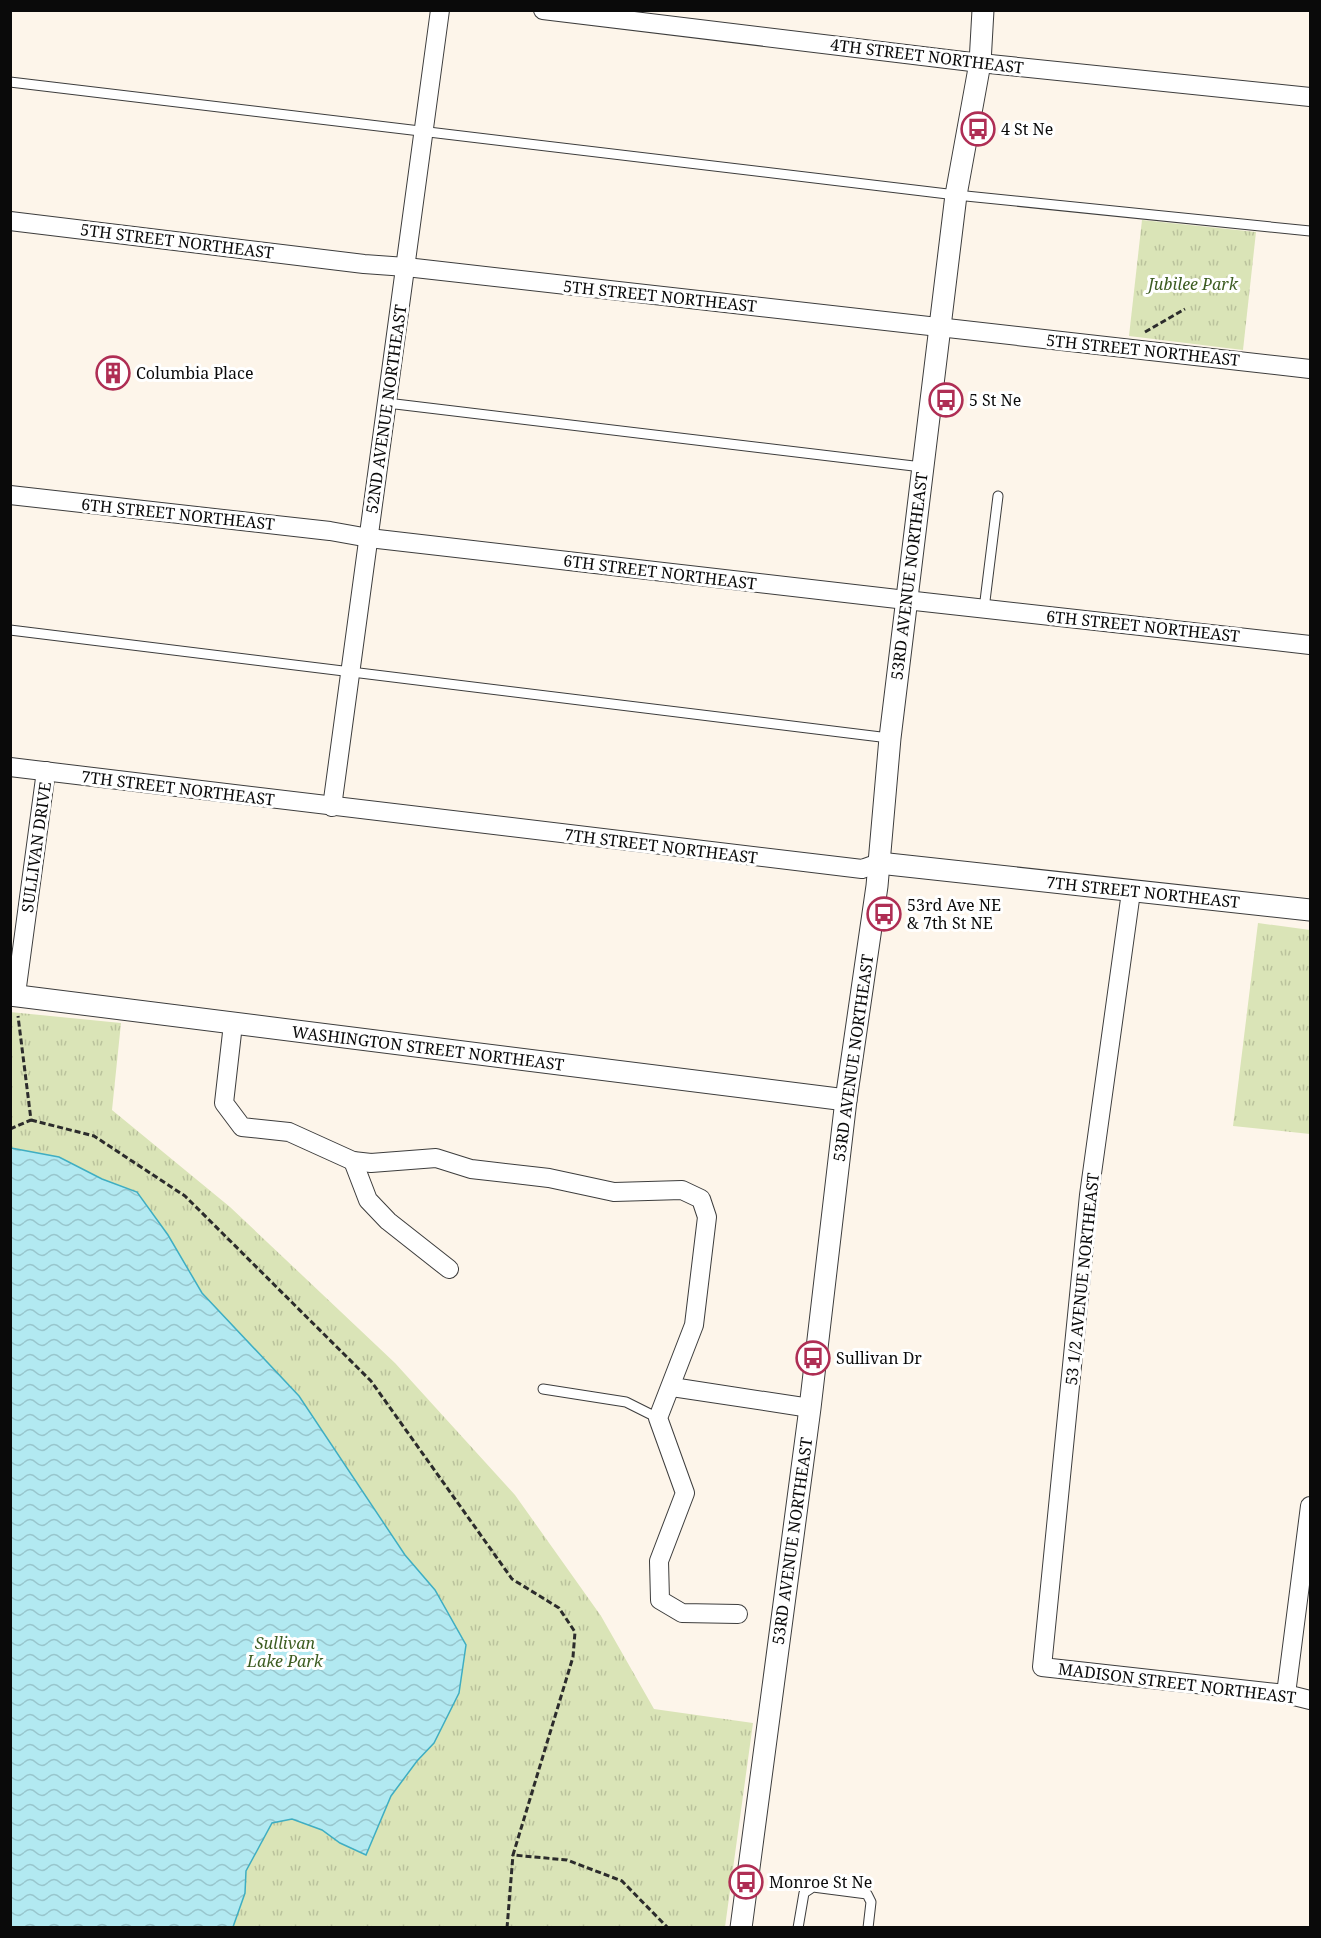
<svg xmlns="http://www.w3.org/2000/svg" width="1321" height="1938" font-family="'Noto Serif',serif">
<defs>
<pattern id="park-tufts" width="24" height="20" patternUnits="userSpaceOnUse" patternTransform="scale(1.5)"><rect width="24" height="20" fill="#dae4b7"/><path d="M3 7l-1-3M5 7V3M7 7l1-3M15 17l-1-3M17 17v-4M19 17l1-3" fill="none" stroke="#bac29c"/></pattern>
<pattern id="water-waves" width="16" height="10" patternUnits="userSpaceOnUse" patternTransform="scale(1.5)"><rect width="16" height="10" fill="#b2e9f1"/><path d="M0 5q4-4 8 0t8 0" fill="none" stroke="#98c6cd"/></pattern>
</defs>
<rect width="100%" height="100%" fill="#fdf5ea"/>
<g fill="url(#park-tufts)">
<polygon points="1142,220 1256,232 1243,350 1129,336"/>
<polygon points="1258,923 1310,930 1310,1134 1233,1126"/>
<polygon points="10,1012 121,1023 112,1110 230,1207 395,1363 515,1495 601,1616 654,1709 753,1723 725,1927 11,1927"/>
</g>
<polygon fill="url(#water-waves)" stroke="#3faec2" stroke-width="1.5" points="11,1148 59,1157 102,1179 137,1192 168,1235 202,1293 299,1396 405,1555 435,1590 466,1645 459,1693 434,1743 417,1761 391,1796 366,1855 340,1843 322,1830 292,1819 272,1823 246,1871 245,1893 233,1927 11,1927"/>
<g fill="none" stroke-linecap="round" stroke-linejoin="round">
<defs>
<g id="service">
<polyline points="10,82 956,195 1310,231"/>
<polyline points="387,403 922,467"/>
<polyline points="984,609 998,496"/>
<polyline points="10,630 889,738"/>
<polyline points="543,1389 626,1402 658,1418"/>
<polyline points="798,1928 804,1893 813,1887 867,1894 871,1902 868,1928"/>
</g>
<g id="minor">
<polyline points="543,10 980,63 1310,97"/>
<polyline points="10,221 364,264 406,267 1310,369"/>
<polyline points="10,495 330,531 369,538 906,600 1310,645"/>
<polyline points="10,767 862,869 879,863"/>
<polyline points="332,807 440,10"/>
<polyline points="1131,892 1089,1195 1042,1667 1286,1694 1310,1700"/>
<polyline points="16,994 46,771"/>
<polyline points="233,1024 224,1103 242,1127 289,1132 353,1161 371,1163 436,1158 471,1169 549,1178 614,1192 682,1190 701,1199 707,1217 694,1325 658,1418 685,1493 659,1561 660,1600 682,1613 738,1614"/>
<polyline points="353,1161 368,1200 388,1221 449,1269"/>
<polyline points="672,1387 810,1408"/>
<polyline points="1286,1694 1310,1506"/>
</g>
<g id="tertiary">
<polyline points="879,863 1310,910"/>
<polyline points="10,995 846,1100"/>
<polyline points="741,1928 810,1408 846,1100 877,886 890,738 956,195 980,63 983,10"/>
</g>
</defs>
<use href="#service" stroke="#3d3d3d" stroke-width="11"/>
<use href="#minor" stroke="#3d3d3d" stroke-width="20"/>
<use href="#tertiary" stroke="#3d3d3d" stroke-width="23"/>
<g stroke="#2c2c2c" stroke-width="3" stroke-dasharray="6 3" stroke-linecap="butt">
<polyline points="1145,332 1185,309"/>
<polyline points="31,1120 94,1136 185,1196 371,1381 512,1579 559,1608 575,1632 573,1657 513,1855 567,1860 622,1881 668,1928"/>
<polyline points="10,1129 31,1120 18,1016"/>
<polyline points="507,1928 513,1855"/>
</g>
<use href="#service" stroke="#fff" stroke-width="9"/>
<use href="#minor" stroke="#fff" stroke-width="18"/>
<use href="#tertiary" stroke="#fff" stroke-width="21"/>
</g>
<defs>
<symbol id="bus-ring" viewBox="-11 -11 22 22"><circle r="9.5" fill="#fff" stroke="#af2e54" stroke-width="1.5"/><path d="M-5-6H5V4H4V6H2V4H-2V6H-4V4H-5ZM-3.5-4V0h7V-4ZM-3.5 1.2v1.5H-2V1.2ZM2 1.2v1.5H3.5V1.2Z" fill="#af2e54"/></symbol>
<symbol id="building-ring" viewBox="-11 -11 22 22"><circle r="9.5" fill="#fff" stroke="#af2e54" stroke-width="1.5"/><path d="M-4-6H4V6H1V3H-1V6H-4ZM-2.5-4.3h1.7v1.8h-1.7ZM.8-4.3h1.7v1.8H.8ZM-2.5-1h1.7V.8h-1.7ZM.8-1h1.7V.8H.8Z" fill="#af2e54"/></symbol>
</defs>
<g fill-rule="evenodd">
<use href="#bus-ring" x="959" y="110" width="38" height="38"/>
<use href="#building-ring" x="94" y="354" width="38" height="38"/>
<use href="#bus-ring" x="927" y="381" width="38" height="38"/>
<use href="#bus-ring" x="865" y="895" width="38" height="38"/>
<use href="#bus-ring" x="794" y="1339" width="38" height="38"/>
<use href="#bus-ring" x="727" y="1863" width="38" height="38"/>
</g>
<g text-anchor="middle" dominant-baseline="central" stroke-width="6" stroke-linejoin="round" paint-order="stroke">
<g font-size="16" fill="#0a0a0a" stroke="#fff">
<text transform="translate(927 56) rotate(7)">4TH STREET NORTHEAST</text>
<text transform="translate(177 241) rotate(7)">5TH STREET NORTHEAST</text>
<text transform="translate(660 296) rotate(6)">5TH STREET NORTHEAST</text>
<text transform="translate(1143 350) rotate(6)">5TH STREET NORTHEAST</text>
<text transform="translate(386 409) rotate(-82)">52ND AVENUE NORTHEAST</text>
<text transform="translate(178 514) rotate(6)">6TH STREET NORTHEAST</text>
<text transform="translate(660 572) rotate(7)">6TH STREET NORTHEAST</text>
<text transform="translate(909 576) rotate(-83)">53RD AVENUE NORTHEAST</text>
<text transform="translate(1143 626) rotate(6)">6TH STREET NORTHEAST</text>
<text transform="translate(178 788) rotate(7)">7TH STREET NORTHEAST</text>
<text transform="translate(661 846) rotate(7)">7TH STREET NORTHEAST</text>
<text transform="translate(36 847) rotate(-82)">SULLIVAN DRIVE</text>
<text transform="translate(1143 892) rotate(6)">7TH STREET NORTHEAST</text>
<text transform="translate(428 1048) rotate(7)">WASHINGTON STREET NORTHEAST</text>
<text transform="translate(853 1058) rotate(-82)">53RD AVENUE NORTHEAST</text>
<text transform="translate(1082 1279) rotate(-84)">53 1/2 AVENUE NORTHEAST</text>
<text transform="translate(792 1541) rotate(-82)">53RD AVENUE NORTHEAST</text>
<text transform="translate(1177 1683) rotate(7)">MADISON STREET NORTHEAST</text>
</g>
<g font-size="16" fill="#0a0a0a" stroke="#fff" text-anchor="start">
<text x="1001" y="129">4 St Ne</text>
<text x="136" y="373">Columbia Place</text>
<text x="969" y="400">5 St Ne</text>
<text x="907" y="905">53rd Ave NE<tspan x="907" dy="18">&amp; 7th St NE</tspan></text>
<text x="836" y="1358">Sullivan Dr</text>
<text x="769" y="1882">Monroe St Ne</text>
</g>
<g font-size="16" font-style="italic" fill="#3c5c21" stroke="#fff">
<text x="1193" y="284">Jubilee Park</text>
<text x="285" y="1643">Sullivan<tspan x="285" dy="18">Lake Park</tspan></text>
</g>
</g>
<rect width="1321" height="1938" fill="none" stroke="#0a0a0a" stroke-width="24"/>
</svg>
